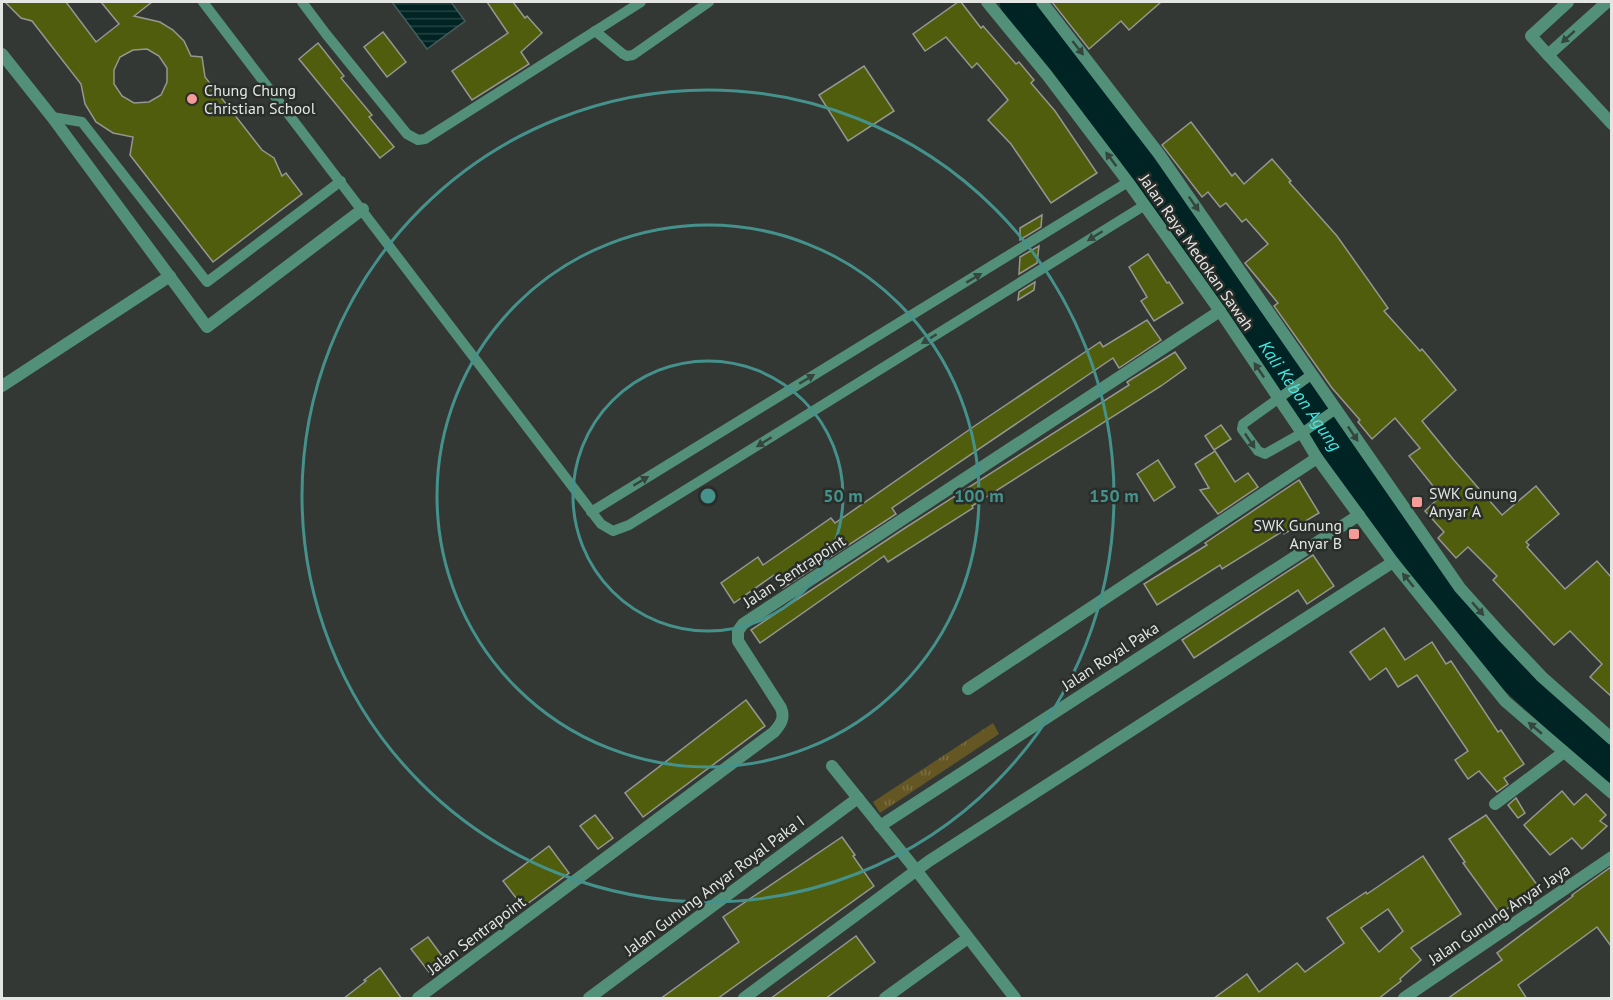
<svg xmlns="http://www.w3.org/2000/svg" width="1613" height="1000" font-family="'PT Sans',sans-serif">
<defs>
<pattern id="park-tufts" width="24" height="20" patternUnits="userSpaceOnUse" patternTransform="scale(1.5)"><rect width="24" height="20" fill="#645723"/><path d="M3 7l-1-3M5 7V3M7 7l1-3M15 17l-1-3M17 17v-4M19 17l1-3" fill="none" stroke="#7a6f43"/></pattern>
<pattern id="water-rules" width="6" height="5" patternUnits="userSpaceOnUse" patternTransform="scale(1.5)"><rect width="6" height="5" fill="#002423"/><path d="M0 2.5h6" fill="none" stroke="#254443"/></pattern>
</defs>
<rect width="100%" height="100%" fill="#343834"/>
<polygon fill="url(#park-tufts)" points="993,723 999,734 880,813 873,802"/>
<polygon fill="url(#water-rules)" stroke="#445e5d" stroke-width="1.5" points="392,2 451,2 465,21 427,49"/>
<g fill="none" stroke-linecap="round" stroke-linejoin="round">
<path stroke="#002423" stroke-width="33" id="s1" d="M1016 2 1132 150 1272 354 1433 584 1511 674 1612 766"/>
</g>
<g fill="#4f5d0c" stroke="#959790" stroke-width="1.5" fill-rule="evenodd">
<path d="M5 2H66L96 42 119 24 101 2H152L134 16 160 22 173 30 184 41 191 56 202 57 205 77 262 150 274 158 282 176 286 173 302 194 213 262 130 155 133 137 113 133 96 122 85 104 81 84 32 21 21 18ZM147 49 159 56 167 68V82L161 95 149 102 134 103 122 96 114 84V70L120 57 133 50Z"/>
<polygon points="487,2 513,2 525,18 527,16 542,33 521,52 529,64 472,100 452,71 508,33"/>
<polygon points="958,2 961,2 981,28 983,26 1016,64 1019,62 1034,80 1031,83 1055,111 1097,173 1051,203 1011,144 988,120 1008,100 1000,90 977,63 972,68 946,37 925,51 913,34"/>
<polygon points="1052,2 1161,2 1129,30 1121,21 1089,49"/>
<polygon points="383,32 406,62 387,77 364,47"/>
<polygon points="318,43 344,76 341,78 372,115 369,117 394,147 380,158 299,59"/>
<polygon points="864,66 894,111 848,141 819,95"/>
<polygon points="1191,122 1232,176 1235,173 1244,184 1272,159 1291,181 1289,182 1337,236 1388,308 1384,311 1420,351 1422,349 1456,390 1422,421 1453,459 1502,515 1536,486 1559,514 1526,542 1529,545 1527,547 1565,589 1597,561 1611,577 1611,696 1590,677 1602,664 1570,631 1554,645 1493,580 1497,576 1468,547 1456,558 1438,538 1444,532 1425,511 1441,496 1409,456 1420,448 1395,418 1372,439 1358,422 1360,420 1332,388 1274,306 1278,303 1245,263 1268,244 1246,219 1242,222 1226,203 1220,207 1208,192 1202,197 1162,145"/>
<polygon points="1042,215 1041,227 1020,240 1020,228"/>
<polygon points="1039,246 1037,263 1019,274 1020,257"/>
<polygon points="1148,254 1167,283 1169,282 1183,303 1154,321 1141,301 1147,297 1129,267"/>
<polygon points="1035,282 1034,290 1018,300 1019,292"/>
<polygon points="1147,320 1161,340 1119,368 1113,358 892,508 896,514 783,588 774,575 734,603 721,583 758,557 763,565 831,518 835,523 976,425 1100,342 1103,347"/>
<polygon points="1175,352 1186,368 1161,386 972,506 973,508 888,562 884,556 760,643 751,630 905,528 1129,385 1127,382"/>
<polygon points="1221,425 1231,439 1214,450 1205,436"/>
<polygon points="1215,451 1235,482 1248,473 1258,487 1218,514 1200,490 1209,488 1195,464"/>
<polygon points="1158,460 1175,487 1154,501 1137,474"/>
<polygon points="1299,480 1319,513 1284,534 1283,531 1222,569 1220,565 1157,605 1144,584 1207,545 1205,543"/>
<polygon points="1313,555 1334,586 1307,604 1298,590 1194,658 1182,640"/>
<polygon points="1384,628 1405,660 1432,642 1446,664 1451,661 1498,732 1501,730 1524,764 1504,778 1508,784 1497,792 1479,771 1468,779 1455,760 1468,751 1417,675 1398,687 1386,668 1370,680 1350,652"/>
<polygon points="746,700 765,726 643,817 625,793"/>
<polygon points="1562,791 1574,805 1586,794 1606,815 1600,821 1607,826 1582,849 1572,838 1550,855 1524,825"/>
<polygon points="1516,798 1525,813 1518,818 1508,805"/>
<polygon points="595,815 613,838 598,849 580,826"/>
<polygon points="1486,815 1538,886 1500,914 1463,863 1465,862 1449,839"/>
<polygon points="842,837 855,855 853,856 874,886 717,999 660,999 739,942 723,917"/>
<polygon points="549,846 569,873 523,907 503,881"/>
<path d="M1423 856 1461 914 1411 948 1421 960 1400 979 1401 981 1378 999H1213L1247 974 1259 992 1297 963 1305 972 1344 943 1327 918 1366 892 1367 894ZM1388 909 1403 931 1379 952 1361 928Z"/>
<polygon points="1611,867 1611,946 1597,927 1518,985 1527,999 1447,999 1502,960 1497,953 1573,896 1572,895 1583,887"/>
<polygon points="856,936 875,962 825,999 770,999"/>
<polygon points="428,937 445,960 429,972 411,949"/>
<polygon points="380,968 402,999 343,999 366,981 364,980"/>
</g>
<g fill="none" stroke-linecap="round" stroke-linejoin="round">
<g stroke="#53907a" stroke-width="10">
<polyline points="203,2 601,524 613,531 629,525 1145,205"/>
<polyline points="302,2 326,34 407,134 418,140 425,139 641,2"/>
<polyline points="595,31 623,54 627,56 633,55 709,2"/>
<polyline points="52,117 82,122 207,282 341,181"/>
<polyline points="1311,375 1243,424 1242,429 1258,451 1265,454 1302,433 1336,409"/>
<polyline points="591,512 1128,182"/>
</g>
<g stroke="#53907a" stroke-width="12">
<polyline points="1568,2 1531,36 1548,55 1607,2"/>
<polyline points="2,54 52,117 207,327 363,209"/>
<polyline points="1548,55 1612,124"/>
<polyline points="2,386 170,276"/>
<polyline points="968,689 1317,458"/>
<polyline points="832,766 916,870 1015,998"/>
<polyline points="1495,804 1564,752"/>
<polyline points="880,826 1359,515"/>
<path d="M418 998 774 732C781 724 785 718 781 708L738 641V631L743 624 1220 311"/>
<polyline points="589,998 858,798"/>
<polyline points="744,998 929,861 1393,562"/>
<polyline points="885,998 968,938"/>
<polyline points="1404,998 1612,857"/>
</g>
<g stroke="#53907a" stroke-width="12">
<polyline points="987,2 1047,75 1128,182 1220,311 1302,433 1317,458 1393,562 1505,701 1612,793"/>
<polyline points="1042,2 1159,154 1460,588 1503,636 1542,677 1612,739"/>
</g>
</g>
<defs><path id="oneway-solid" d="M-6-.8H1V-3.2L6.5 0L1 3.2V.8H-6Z" transform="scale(1.5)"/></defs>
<g fill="#34463e">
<use href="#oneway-solid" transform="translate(1568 37) rotate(138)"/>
<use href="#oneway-solid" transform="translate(1078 48) rotate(52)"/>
<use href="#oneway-solid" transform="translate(1111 159) rotate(-127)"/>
<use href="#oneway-solid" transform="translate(1194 204) rotate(55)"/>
<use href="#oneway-solid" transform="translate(1095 236) rotate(148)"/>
<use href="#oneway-solid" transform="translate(974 278) rotate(-31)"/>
<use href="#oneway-solid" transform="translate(929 339) rotate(148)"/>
<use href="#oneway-solid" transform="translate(1259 370) rotate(-124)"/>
<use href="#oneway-solid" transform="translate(807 379) rotate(-31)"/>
<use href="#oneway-solid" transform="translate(1353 434) rotate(56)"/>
<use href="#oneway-solid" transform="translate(1250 441) rotate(56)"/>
<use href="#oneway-solid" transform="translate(764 442) rotate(148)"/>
<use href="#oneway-solid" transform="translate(641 481) rotate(-31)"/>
<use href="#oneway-solid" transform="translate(1408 580) rotate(-129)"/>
<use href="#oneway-solid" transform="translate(1478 609) rotate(49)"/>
<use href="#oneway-solid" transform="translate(1535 728) rotate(-140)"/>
</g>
<g fill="none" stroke="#44928b" stroke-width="3">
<circle cx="708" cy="496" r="135"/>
<circle cx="708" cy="496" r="271"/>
<circle cx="708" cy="496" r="406"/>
</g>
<g fill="#f59b98" stroke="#2a2e2a" stroke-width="2">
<circle cx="192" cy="99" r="6"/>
<rect x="1411" y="496" width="12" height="12" rx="3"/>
<rect x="1348" y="528" width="12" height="12" rx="3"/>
</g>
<g text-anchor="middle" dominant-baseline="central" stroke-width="5" stroke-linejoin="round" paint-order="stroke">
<g font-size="16" fill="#e3e6e3" stroke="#2a2e2a" text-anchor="start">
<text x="204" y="90">Chung Chung<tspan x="204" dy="18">Christian School</tspan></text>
<text x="1429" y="493">SWK Gunung<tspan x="1429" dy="18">Anyar A</tspan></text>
<text x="1342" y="525" text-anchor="end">SWK Gunung<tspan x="1342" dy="18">Anyar B</tspan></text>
</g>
<g font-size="16" fill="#e3e6e3" stroke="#2a2e2a">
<text transform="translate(1197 252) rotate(55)">Jalan Raya Medokan Sawah</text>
<text transform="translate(794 571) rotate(-33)">Jalan Sentrapoint</text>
<text transform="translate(1110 656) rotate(-33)">Jalan Royal Paka</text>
<text transform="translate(714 885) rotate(-37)">Jalan Gunung Anyar Royal Paka I</text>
<text transform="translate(1499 914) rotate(-34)">Jalan Gunung Anyar Jaya</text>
<text transform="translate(476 935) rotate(-37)">Jalan Sentrapoint</text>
</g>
<g font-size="18" font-style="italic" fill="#43e9e6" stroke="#2a2e2a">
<text stroke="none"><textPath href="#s1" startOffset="486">Kali Kebon Agung</textPath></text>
</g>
</g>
<circle cx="708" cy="496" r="9" fill="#44928b" stroke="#2a2e2a" stroke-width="3"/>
<g font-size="18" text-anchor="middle" font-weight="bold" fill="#44928b" stroke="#2a2e2a" stroke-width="5" stroke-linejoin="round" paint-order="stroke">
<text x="843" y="502">50 m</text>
<text x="979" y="502">100 m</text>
<text x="1114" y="502">150 m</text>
</g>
<rect width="1613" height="1000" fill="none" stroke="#e3e6e3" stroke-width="6"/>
</svg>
